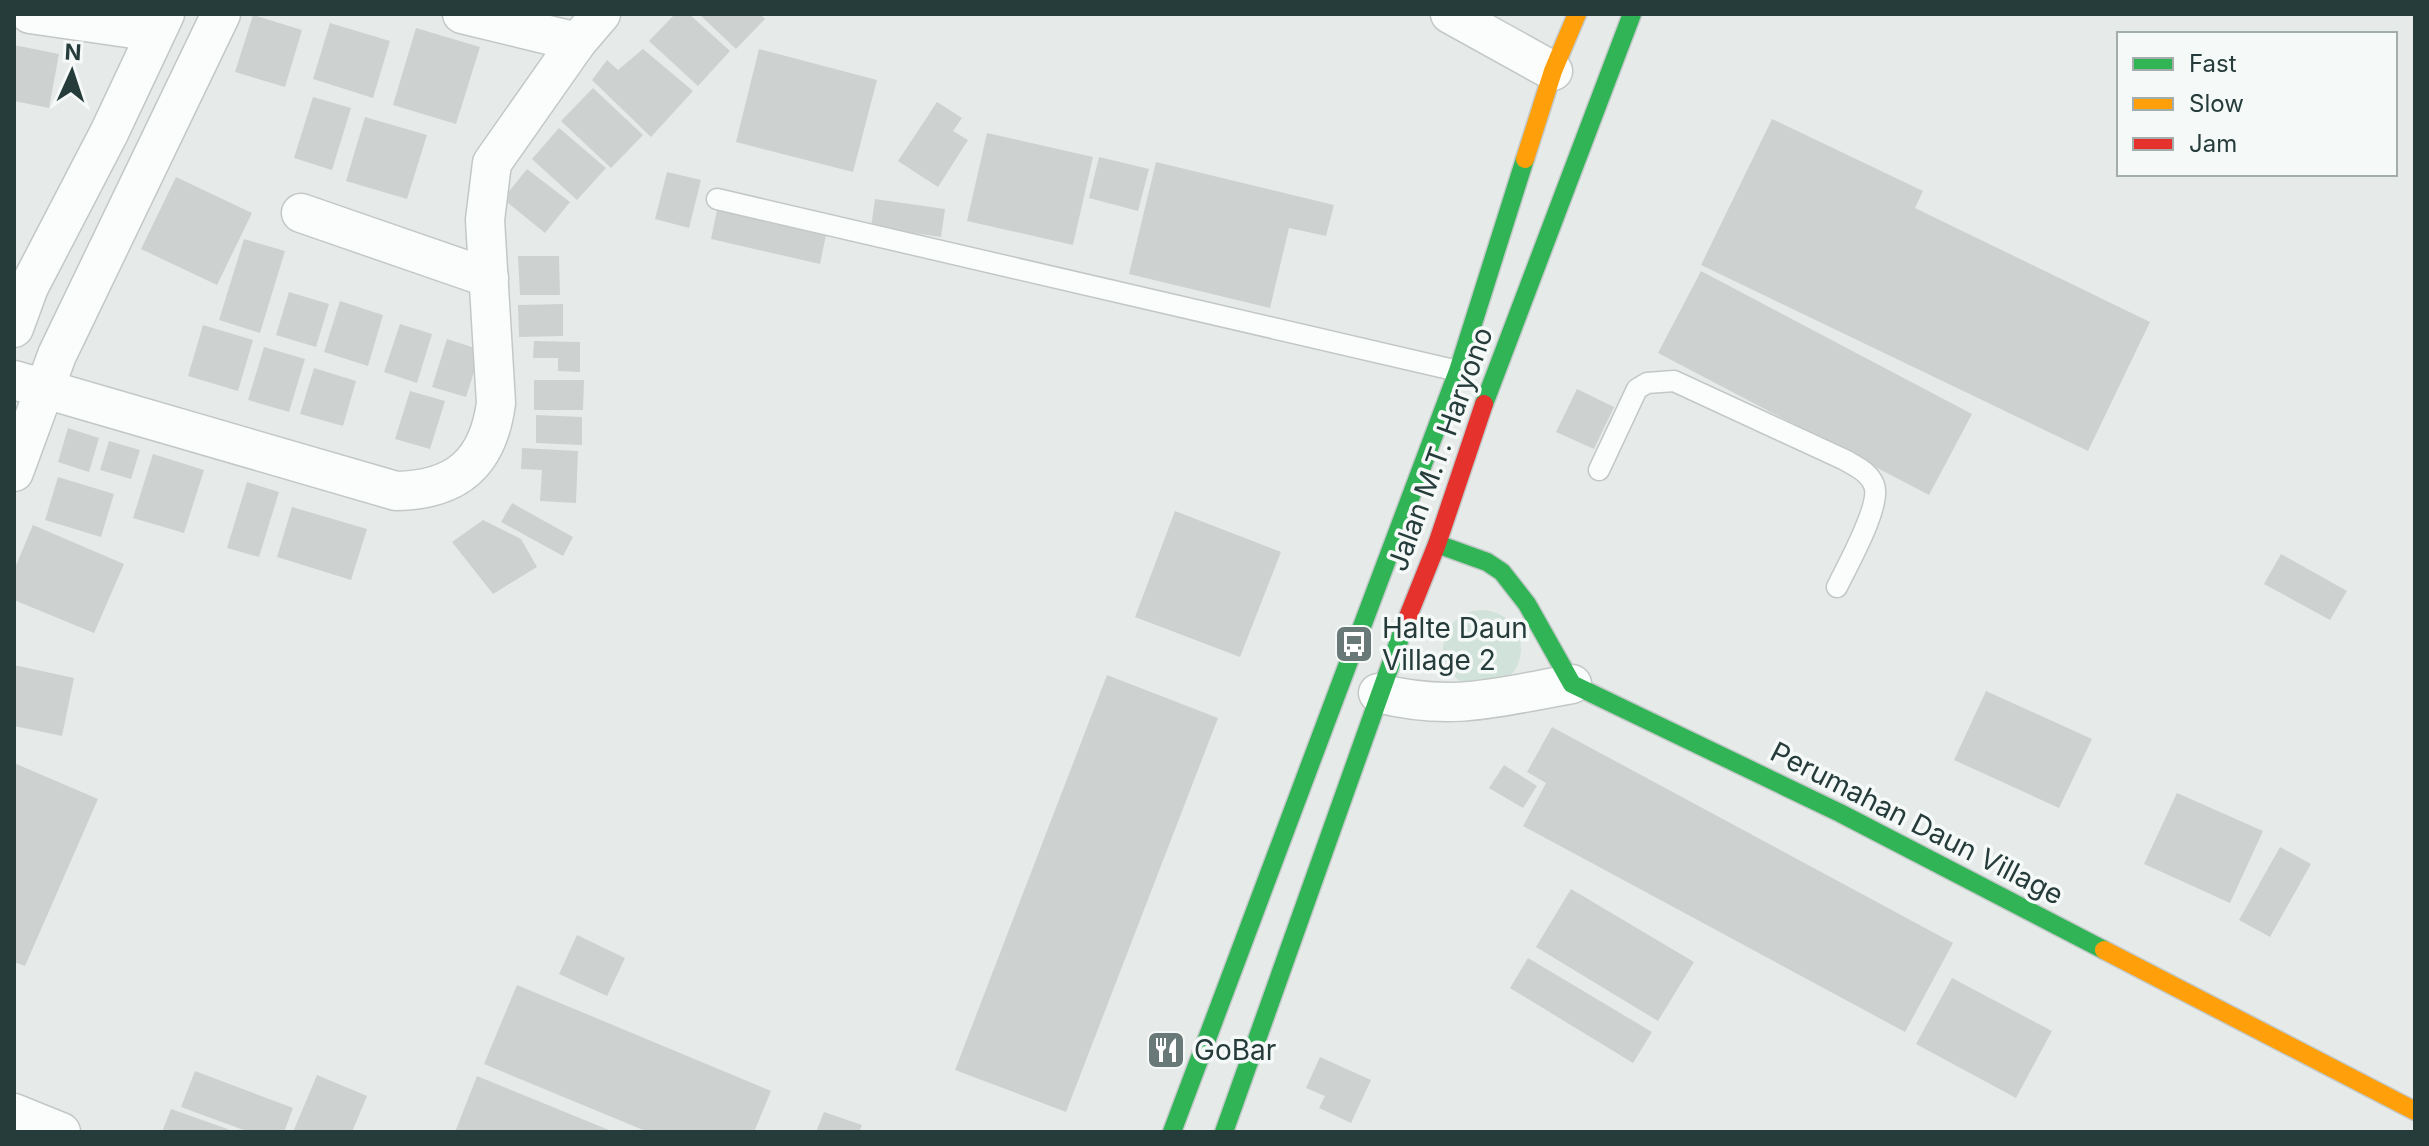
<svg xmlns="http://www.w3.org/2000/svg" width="2429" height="1146" font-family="Inter,sans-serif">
<rect width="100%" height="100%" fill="#e6ebea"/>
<circle fill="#d1e2da" cx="1482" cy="649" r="39"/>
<g fill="#cdd2d1">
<polygon points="675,14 689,14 730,51 698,86 649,41"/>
<polygon points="699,14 760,14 765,19 736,49"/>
<polygon points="253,15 302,30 285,87 235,72"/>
<polygon points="330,23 390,41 373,98 313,79"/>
<polygon points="416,28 480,47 456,124 393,105"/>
<polygon points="14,45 59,54 49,108 14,101"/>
<polygon points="643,49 693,91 651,137 592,80 607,60 618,70"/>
<polygon points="759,49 877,80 853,172 736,142"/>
<polygon points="593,88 643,135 611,168 561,121"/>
<polygon points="313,97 351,108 332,170 294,158"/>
<polygon points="937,102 962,118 953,131 968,140 938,187 898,161"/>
<polygon points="365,117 427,135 407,199 346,181"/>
<polygon points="1772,119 1923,191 1915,208 2150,322 2088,451 1701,265"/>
<polygon points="559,128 606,168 577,200 532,159"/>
<polygon points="987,133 1093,157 1073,245 967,221"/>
<polygon points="1099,157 1149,169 1138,211 1089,198"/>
<polygon points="1156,162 1334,205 1326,236 1289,228 1270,308 1129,274"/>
<polygon points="527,169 570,202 545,233 503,199"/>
<polygon points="667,172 701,180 689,228 655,219"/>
<polygon points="176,177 252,213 217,285 141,249"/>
<polygon points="875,199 945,209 941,237 871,227"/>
<polygon points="717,210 826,235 820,264 711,239"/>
<polygon points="244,239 285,251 260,333 219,320"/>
<polygon points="518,256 559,256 560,295 520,295"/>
<polygon points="1701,271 1972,414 1929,495 1658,353"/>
<polygon points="289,292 329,304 316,347 276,335"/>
<polygon points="340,301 383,315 368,366 324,352"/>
<polygon points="563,304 563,336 519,337 518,305"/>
<polygon points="400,324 432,334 417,383 384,372"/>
<polygon points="203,325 253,340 238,391 188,376"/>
<polygon points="447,339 481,350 466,397 432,387"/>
<polygon points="534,341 580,342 580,372 558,371 558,358 533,358"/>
<polygon points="264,347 305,359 289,412 248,400"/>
<polygon points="314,368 356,381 343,426 300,414"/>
<polygon points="534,380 584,380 583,410 534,410"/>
<polygon points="1577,389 1614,407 1594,449 1556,432"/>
<polygon points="410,391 445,401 430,449 395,439"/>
<polygon points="536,415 582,417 582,445 536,443"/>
<polygon points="68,428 99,438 89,472 58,462"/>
<polygon points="109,441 140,450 131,479 100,470"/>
<polygon points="522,448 578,451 576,503 540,501 542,470 521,469"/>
<polygon points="153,454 204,470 184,533 133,518"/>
<polygon points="58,477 114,494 101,537 45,520"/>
<polygon points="247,482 279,492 259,557 227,548"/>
<polygon points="512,503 573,537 563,556 501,522"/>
<polygon points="292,507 367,529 351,580 277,557"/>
<polygon points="1175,511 1281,552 1240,657 1135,617"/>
<polygon points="483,520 521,539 537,567 493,594 452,542"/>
<polygon points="33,525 124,564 94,633 14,600 14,570"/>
<polygon points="2281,554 2347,591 2330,620 2264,584"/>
<polygon points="14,665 74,678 62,736 14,726"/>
<polygon points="1107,675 1218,718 1066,1112 955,1070"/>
<polygon points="1986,691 2092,739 2059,808 1954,760"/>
<polygon points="1552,727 1953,943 1905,1032 1523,826 1546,783 1527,772"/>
<polygon points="14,763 98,799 25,966 14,962"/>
<polygon points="1504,765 1537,786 1523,808 1489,788"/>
<polygon points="2177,793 2263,831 2230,903 2144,864"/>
<polygon points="2280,847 2311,864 2270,937 2239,920"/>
<polygon points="1571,889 1694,962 1658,1021 1536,947"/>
<polygon points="577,935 625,958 607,996 559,974"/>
<polygon points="1528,958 1652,1032 1633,1063 1510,988"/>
<polygon points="1952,978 2052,1031 2016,1098 1916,1044"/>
<polygon points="517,985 771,1091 754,1132 648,1132 484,1064"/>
<polygon points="1320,1057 1371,1080 1351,1123 1319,1108 1325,1096 1306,1088"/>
<polygon points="195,1071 293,1108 284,1132 249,1132 181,1107"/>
<polygon points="317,1075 367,1096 352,1132 293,1132"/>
<polygon points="477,1076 614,1132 455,1132"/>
<polygon points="171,1109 236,1132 162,1132"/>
<polygon points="824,1112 862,1125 859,1132 816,1132"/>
</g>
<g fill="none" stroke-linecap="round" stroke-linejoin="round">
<defs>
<g id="lane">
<polyline points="717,199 1458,371"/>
<path d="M1599 470 1637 389 1647 383 1674 381 1845 460C1857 467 1869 472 1874 485 1882 505 1847 566 1837 587"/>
</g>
<g id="street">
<polyline points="30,14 155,32"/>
<polyline points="462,14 577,42"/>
<polyline points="1450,14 1553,71"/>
<polyline points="301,213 489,278"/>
<polyline points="14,328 29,287 109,133 165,14"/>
<path d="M14 380 396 491C457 490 488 463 496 403L485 220 492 163 577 42 601 14"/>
<polyline points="14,472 57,355 221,14"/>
<path d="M1378 693C1454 712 1497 697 1572 684"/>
<polyline points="14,1113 61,1132"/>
</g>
<g id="fast">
<polyline points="1484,404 1632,14"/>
<polyline points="1437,544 1487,562 1502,572 1527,604 1572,684 1840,813 2104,950"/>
<polyline points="1172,1132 1458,371 1525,159"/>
<polyline points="1224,1132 1405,624"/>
</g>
<g id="slow">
<polyline points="1525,159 1553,71 1577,14"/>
<polyline points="2104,950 2415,1111"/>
</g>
<polyline id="jam" points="1405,624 1437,544 1484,404"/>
</defs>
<use href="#lane" stroke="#c3c8c7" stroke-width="23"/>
<use href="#street" stroke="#c3c8c7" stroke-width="41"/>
<use href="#fast" stroke="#c3c9c8" stroke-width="21"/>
<use href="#slow" stroke="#c3c9c8" stroke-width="21"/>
<use href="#jam" stroke="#c3c9c8" stroke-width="21"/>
<use href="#lane" stroke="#fbfcfc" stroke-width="20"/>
<use href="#street" stroke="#fbfcfc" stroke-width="38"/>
<use href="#fast" stroke="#30b455" stroke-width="18"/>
<use href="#slow" stroke="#ff9f0a" stroke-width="18"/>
<use href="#jam" stroke="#e5322d" stroke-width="18"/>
</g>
<defs>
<symbol id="bus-square" viewBox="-11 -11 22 22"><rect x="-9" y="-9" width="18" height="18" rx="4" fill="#697978" stroke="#f5f9f8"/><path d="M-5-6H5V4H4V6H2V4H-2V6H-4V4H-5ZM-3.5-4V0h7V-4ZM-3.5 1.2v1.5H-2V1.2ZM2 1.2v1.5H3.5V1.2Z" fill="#fff"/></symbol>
<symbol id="restaurant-square" viewBox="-11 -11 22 22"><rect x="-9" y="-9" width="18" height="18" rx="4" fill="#697978" stroke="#f5f9f8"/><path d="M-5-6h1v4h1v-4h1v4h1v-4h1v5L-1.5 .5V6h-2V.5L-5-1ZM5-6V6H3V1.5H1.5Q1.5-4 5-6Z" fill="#fff"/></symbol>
</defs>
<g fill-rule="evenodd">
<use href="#bus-square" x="1332" y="622" width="44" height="44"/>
<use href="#restaurant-square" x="1144" y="1028" width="44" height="44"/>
</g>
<g text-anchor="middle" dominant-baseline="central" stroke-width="7" stroke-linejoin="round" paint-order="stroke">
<g font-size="28" fill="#263c3b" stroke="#f5f9f8">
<text transform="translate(1440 449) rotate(-70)">Jalan M.T. Haryono</text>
<text transform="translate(1917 823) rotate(27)">Perumahan Daun Village</text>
</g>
<g font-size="28" fill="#263c3b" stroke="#f5f9f8" text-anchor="start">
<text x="1382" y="628">Halte Daun<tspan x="1382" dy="32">Village 2</tspan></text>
<text x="1194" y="1050">GoBar</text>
</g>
</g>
<rect width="2429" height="1146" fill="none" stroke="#263c3b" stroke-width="32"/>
<rect x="2117" y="32" width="280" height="144" fill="#f5f9f8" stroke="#a2adac" stroke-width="2"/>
<rect x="2133" y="58" width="40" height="12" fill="#30b455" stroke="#a2adac" stroke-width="2"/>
<text x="2189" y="72" font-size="24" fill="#263c3b">Fast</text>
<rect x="2133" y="98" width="40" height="12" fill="#ff9f0a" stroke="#a2adac" stroke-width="2"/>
<text x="2189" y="112" font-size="24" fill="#263c3b">Slow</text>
<rect x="2133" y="138" width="40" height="12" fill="#e5322d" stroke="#a2adac" stroke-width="2"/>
<text x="2189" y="152" font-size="24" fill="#263c3b">Jam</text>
<g transform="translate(72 72) rotate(3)" stroke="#f5f9f8" stroke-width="6" paint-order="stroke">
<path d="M0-6L14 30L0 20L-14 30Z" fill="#263c3b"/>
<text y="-12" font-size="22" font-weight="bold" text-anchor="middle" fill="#263c3b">N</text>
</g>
</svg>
